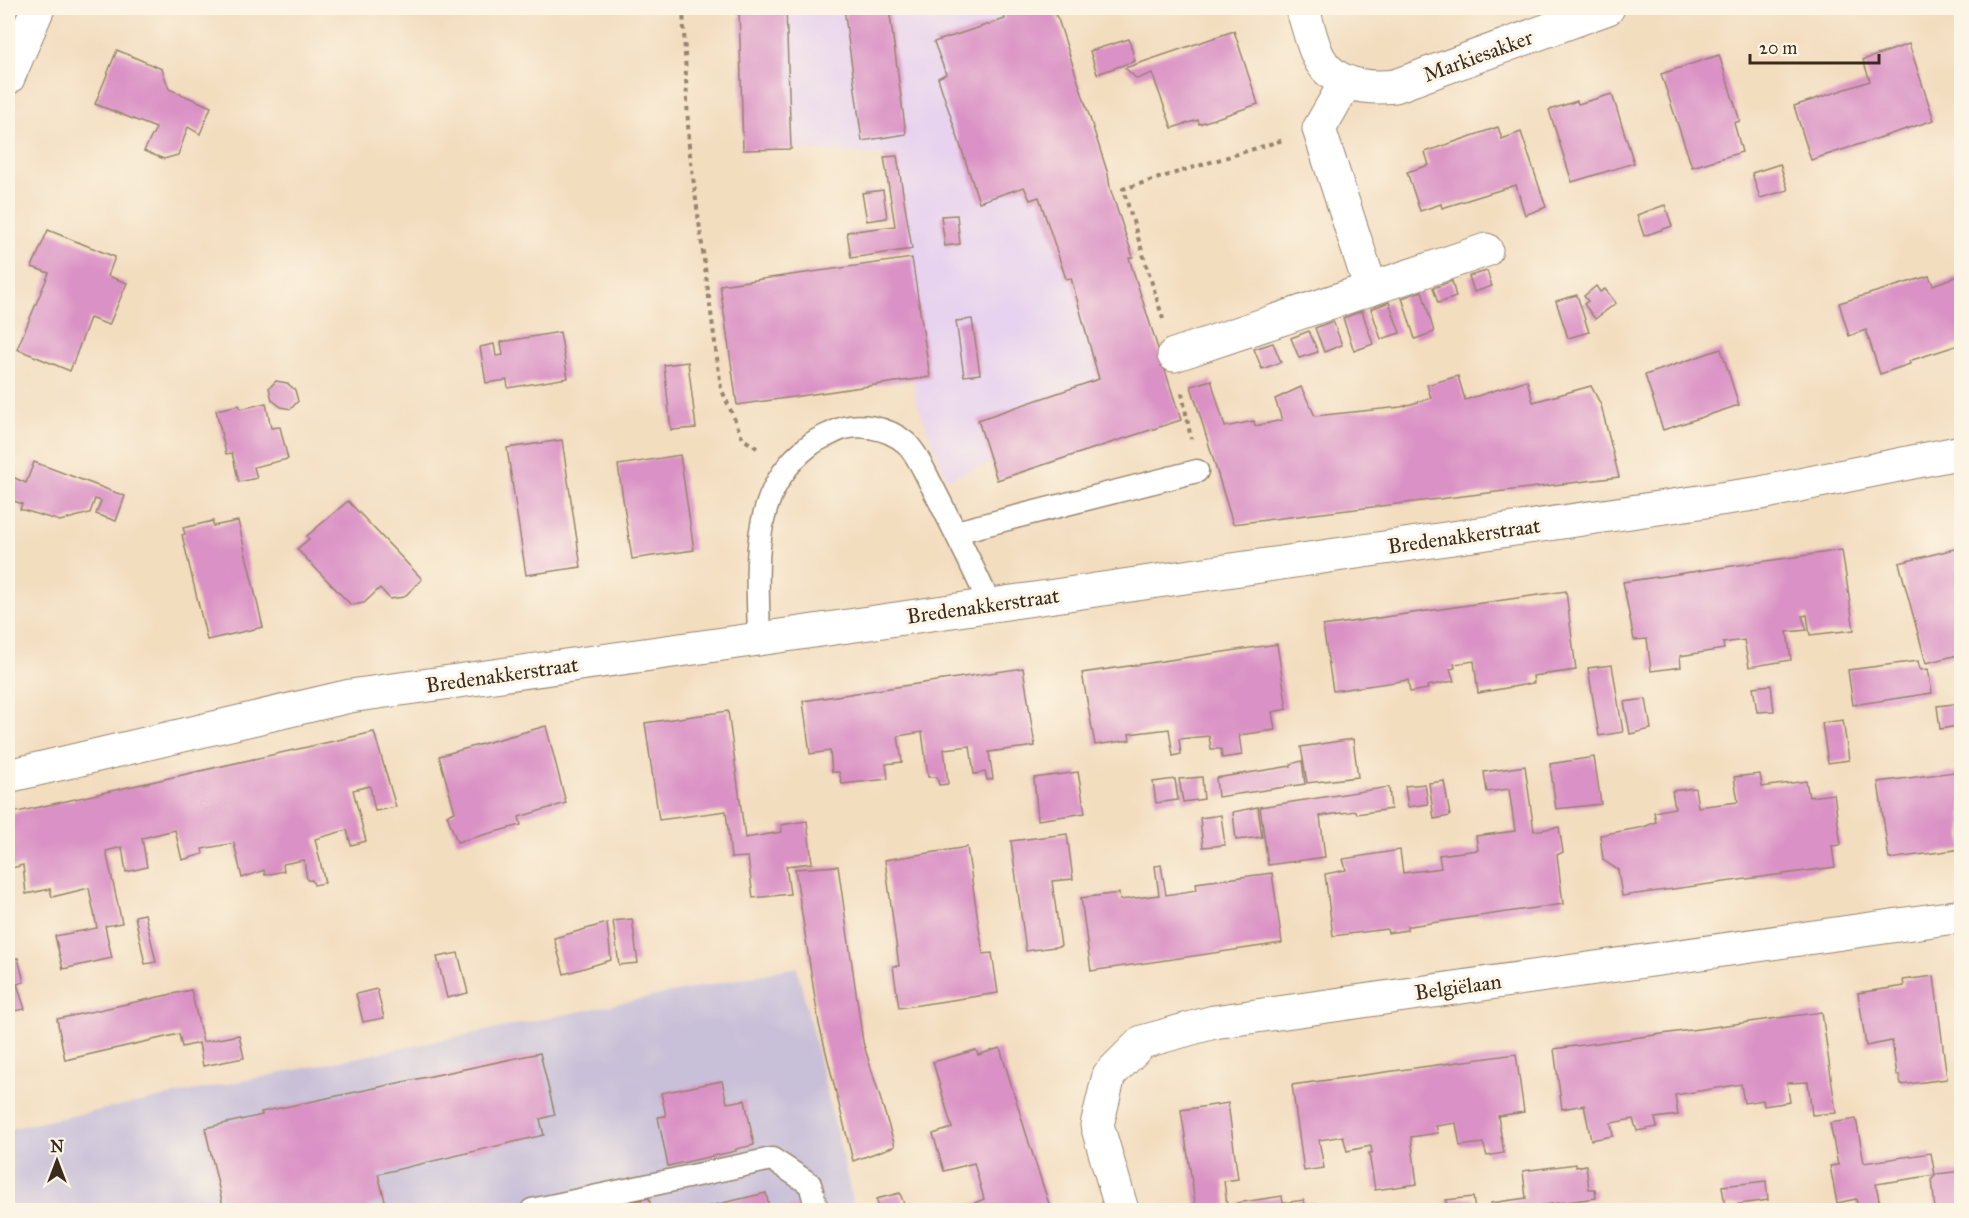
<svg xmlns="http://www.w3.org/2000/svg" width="1969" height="1218" font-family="'IM FELL Great Primer',serif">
<rect width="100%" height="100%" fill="#fcf5e5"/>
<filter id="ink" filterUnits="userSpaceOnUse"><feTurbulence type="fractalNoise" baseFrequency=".0167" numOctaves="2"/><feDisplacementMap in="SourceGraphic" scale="12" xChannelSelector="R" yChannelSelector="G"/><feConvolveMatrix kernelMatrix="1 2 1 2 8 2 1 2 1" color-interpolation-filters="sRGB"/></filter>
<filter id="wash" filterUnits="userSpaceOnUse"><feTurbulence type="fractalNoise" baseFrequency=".008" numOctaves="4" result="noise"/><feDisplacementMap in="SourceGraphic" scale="24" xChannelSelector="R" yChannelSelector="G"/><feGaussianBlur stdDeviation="1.35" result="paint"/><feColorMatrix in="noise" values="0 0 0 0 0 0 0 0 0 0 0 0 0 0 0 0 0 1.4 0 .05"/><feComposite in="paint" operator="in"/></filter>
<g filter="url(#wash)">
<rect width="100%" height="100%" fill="#f3ddbf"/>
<polygon fill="#e7d2ef" points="739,8 1051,8 1058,19 1108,174 1110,188 1133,257 1129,258 1181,420 997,480 992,463 947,479 916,400 914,380 737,405 720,285 912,257 897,156 791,149 743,150"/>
<polygon fill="#c8bfd8" points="797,967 855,1210 8,1210 8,1129"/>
<g id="blocks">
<g fill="#da91c5">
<polygon points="739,8 786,8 791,149 743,150"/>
<polygon points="844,8 889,8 906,134 862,141"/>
<polygon points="1001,8 1051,8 1058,19 1108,174 1110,188 1133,257 1129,258 1181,420 997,480 978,420 1099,379 1071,278 1066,279 1039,197 1030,200 1024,187 979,202 938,78 946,74 934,42 1005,19"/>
<polygon points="1234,31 1258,104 1199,124 1198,120 1172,128 1152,73 1137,79 1125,68"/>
<polygon points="1129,39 1135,61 1097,74 1090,51"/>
<polygon points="1909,44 1934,120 1811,160 1794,106 1870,81 1863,60"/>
<polygon points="117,50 162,69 169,89 211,107 200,134 188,127 178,155 164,159 144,151 156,128 95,104"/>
<polygon points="1719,55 1740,121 1734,123 1742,152 1692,167 1661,74"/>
<polygon points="1612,94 1634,163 1572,182 1549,110 1577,101 1578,104"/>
<polygon points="1498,127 1502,139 1521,132 1546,207 1525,215 1516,185 1442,208 1441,204 1420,211 1407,172 1429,165 1425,152"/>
<polygon points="897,156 912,249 851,258 847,232 895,226 884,157"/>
<polygon points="1780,164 1788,190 1760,198 1752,173"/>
<polygon points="883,190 887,218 867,221 862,193"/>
<polygon points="1665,205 1672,226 1644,236 1637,215"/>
<polygon points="957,215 960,244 945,246 941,216"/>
<polygon points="48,230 115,257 108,276 127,283 109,325 90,318 70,371 17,349 49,273 32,267"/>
<polygon points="912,258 930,377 737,405 720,285"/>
<polygon points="1487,271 1492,286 1474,292 1469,276"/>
<polygon points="1962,274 1962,344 1909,361 1910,364 1880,374 1866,330 1849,336 1839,303 1929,276 1933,285"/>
<polygon points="1452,281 1456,297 1438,303 1433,288"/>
<polygon points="1596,286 1600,292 1605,289 1616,303 1595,319 1584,304 1588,301 1584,296"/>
<polygon points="1422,291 1434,332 1415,339 1402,298"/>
<polygon points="1577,295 1589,332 1568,338 1556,301"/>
<polygon points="1389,302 1400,333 1381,339 1371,309"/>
<polygon points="1362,311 1373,344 1354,351 1343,318"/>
<polygon points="972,319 980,374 964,376 956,321"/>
<polygon points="1333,321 1342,345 1324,352 1315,328"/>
<polygon points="1309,331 1318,352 1299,358 1291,338"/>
<polygon points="560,332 568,378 508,388 507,380 486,383 480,347 494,344 496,356 503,355 501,342"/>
<polygon points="1273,343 1281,362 1262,369 1254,349"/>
<polygon points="1721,349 1739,405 1663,430 1645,375"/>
<polygon points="688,362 696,428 671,430 664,365"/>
<polygon points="1458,376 1465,400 1527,380 1533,402 1591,386 1601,405 1619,477 1233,524 1191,386 1211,380 1225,427 1254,421 1255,426 1282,420 1275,399 1301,387 1315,416 1401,407 1431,398 1427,385"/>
<polygon points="276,381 287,383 295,390 298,401 291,409 281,407 272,400 269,388"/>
<polygon points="266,403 271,428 280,427 288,459 254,467 257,478 239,482 232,453 226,454 216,410 239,405 241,409"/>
<polygon points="562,440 581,567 526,575 507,448"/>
<polygon points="680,455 694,550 632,559 618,465"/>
<polygon points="34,462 125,496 116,521 96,514 101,501 95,499 90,513 60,521 20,509 22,504 14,501 8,516 8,475 26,483"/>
<polygon points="348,501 422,579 404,597 390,599 380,588 364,603 351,605 297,549 309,539 307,536"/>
<polygon points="213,521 213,526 238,521 263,627 207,640 182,535 185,534 183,528"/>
<polygon points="1962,547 1962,598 1958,600 1962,613 1962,654 1926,663 1899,563"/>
<polygon points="1842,550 1854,630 1810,635 1807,615 1802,616 1807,630 1787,632 1791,660 1749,667 1744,640 1723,643 1724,649 1680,656 1681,667 1651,671 1647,639 1634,640 1623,582"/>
<polygon points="1566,591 1576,670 1533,676 1534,683 1478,693 1474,661 1454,664 1455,668 1450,669 1454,681 1427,686 1428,689 1410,692 1408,680 1333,691 1323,626"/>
<polygon points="8,615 15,618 8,635"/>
<polygon points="1277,644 1287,709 1272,712 1275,730 1239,735 1242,755 1222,758 1221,749 1211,749 1209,736 1179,739 1181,754 1173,756 1169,729 1129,734 1130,740 1095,745 1082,673"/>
<polygon points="1918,661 1920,670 1928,669 1932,693 1853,705 1848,670"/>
<polygon points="1612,665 1623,732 1599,736 1588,668"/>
<polygon points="1023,668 1035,746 989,752 993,779 987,780 985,772 974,774 970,746 944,749 948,784 939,785 937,777 928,777 922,732 898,736 902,762 886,764 888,779 842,784 839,772 832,772 830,751 810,754 803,701"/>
<polygon points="1771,685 1774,711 1757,712 1753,687"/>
<polygon points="1646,699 1651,729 1630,734 1624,702"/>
<polygon points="1962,703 1962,725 1940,729 1937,706"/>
<polygon points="728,711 745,838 782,832 781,825 807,821 812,863 786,866 790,894 753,898 748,857 731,858 726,811 659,820 645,723"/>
<polygon points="1843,720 1849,760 1828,763 1822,723"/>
<polygon points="546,726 566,803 519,817 521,825 457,842 447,815 455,812 439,756"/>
<polygon points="374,732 396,807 375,811 370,786 353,790 366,841 351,845 347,830 315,839 325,883 314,885 312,880 307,880 304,860 283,864 284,871 265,875 264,870 242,878 234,843 202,849 203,854 182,860 175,830 142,838 147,867 126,872 122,847 106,851 122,923 105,926 112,958 63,969 55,936 97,928 89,888 52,897 50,889 26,894 23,865 8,869 8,814"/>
<polygon points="1353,739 1358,777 1307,783 1301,747"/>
<polygon points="1594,757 1601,804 1556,809 1550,764"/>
<polygon points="1302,761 1305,784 1218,797 1216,778 1291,766 1291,764"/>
<polygon points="1525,766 1534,831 1559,827 1563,852 1557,855 1563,904 1410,926 1407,926 1407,930 1388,933 1387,929 1333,936 1325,874 1346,870 1343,859 1400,850 1403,873 1441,868 1439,855 1478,850 1476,836 1515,831 1509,789 1487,792 1484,772"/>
<polygon points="1962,771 1962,849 1889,859 1878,782"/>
<polygon points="1078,772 1085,813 1038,820 1034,778"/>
<polygon points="1760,774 1762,787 1806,781 1809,797 1834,794 1841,845 1832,846 1835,867 1622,896 1618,870 1603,860 1600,835 1644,827 1656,822 1654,812 1675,808 1672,791 1695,788 1698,807 1738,802 1734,777"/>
<polygon points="1202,777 1204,799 1183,802 1179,779"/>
<polygon points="1175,779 1178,800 1156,803 1153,782"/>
<polygon points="1444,781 1450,816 1434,819 1429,783"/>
<polygon points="1425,784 1428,804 1408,807 1405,786"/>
<polygon points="1389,787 1391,809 1357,814 1356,811 1320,816 1325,857 1268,865 1260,807"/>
<polygon points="1258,807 1262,837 1236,840 1233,812"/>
<polygon points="1221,815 1225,845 1203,847 1200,818"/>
<polygon points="1067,834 1073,879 1052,881 1061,946 1026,951 1011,841"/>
<polygon points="967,847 983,954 992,953 998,993 899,1008 893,966 899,966 885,860"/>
<polygon points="1161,865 1166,895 1197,890 1196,883 1272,873 1282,943 1091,971 1081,898 1119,893 1120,900 1159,895 1155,866"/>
<polygon points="838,866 863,1042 895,1146 853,1161 819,1024 795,869"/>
<polygon points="145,914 156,962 145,964 135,916"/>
<polygon points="632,919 638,963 619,965 613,921"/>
<polygon points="607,923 611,960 564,974 554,938"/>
<polygon points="458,953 468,993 447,998 437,957"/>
<polygon points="18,958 24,982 17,984 25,1009 8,1012 8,960"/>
<polygon points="1934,976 1947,1079 1901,1085 1899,1075 1897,1075 1892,1041 1866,1046 1858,993 1904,986 1903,980"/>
<polygon points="377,989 384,1018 363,1022 356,994"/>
<polygon points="191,990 203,1042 239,1035 244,1058 203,1066 199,1043 182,1047 179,1034 65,1060 57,1019"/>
<polygon points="1822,1012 1836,1113 1812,1115 1808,1082 1787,1083 1790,1102 1764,1106 1763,1100 1744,1103 1741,1084 1675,1095 1678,1115 1655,1118 1657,1127 1637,1131 1633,1119 1611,1123 1613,1136 1591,1140 1584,1105 1562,1109 1554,1049"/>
<polygon points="1000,1048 1030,1146 1051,1210 973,1210 968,1206 984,1199 974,1163 944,1171 933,1134 952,1128 933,1062 976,1050 978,1055"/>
<polygon points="540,1053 555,1115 540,1119 544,1135 378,1174 385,1201 367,1206 368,1210 224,1210 205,1128 262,1115 261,1112"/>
<polygon points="1516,1054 1524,1112 1498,1116 1504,1153 1487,1156 1483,1143 1460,1146 1456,1123 1436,1126 1438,1133 1411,1137 1417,1184 1375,1190 1369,1153 1372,1153 1371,1146 1347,1151 1343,1136 1319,1140 1324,1168 1304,1171 1292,1085"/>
<polygon points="722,1081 727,1103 745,1100 754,1145 736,1149 736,1151 668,1166 658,1117 666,1116 661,1093"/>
<polygon points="1228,1103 1238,1179 1224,1181 1227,1205 1196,1209 1181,1110"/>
<polygon points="1856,1119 1864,1163 1931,1153 1935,1175 1876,1184 1881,1210 1858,1210 1856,1199 1837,1203 1830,1166 1838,1165 1830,1123"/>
<polygon points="1576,1164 1576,1167 1586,1165 1589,1189 1595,1189 1596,1198 1508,1210 1492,1210 1491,1203 1526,1198 1523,1171"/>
<polygon points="1962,1171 1962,1210 1935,1210 1932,1179 1937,1174"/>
<polygon points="1766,1181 1768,1200 1725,1206 1722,1186"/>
<polygon points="766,1193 770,1210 693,1210"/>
<polygon points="900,1193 906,1210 880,1210 876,1199"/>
<polygon points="1282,1196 1283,1203 1304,1200 1305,1206 1317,1204 1318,1210 1238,1210 1237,1203"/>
<polygon points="1473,1197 1475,1210 1447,1210 1446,1200"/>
<polygon points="649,1198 652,1210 598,1210"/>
<polygon points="797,1206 798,1210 780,1210 780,1209"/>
</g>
</g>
</g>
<g filter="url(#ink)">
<use href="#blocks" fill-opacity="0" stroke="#97846e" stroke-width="1.5"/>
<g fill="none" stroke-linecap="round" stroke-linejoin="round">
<defs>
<g id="service">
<polyline points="956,532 1197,471"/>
<path d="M759 639C758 570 747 492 810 445 817 439 826 436 834 432 855 421 888 427 906 443 917 453 925 473 932 486 952 525 972 565 990 605"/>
<polyline points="532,1210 772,1159 810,1184 817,1210"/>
</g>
<g id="minor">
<path d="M1302 8C1308 23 1311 43 1319 58 1334 86 1367 89 1395 86L1608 8"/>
<polyline points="8,78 38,8"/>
<polyline points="1346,82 1319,129 1371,289"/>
<polyline points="1174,355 1486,250"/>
<polyline points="8,776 350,696 759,639 1761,493 1962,452"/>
<polyline points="1122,1210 1097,1125 1109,1075 1142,1042 1214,1022 1962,916"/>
</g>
</defs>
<use href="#service" stroke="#97846e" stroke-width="25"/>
<use href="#minor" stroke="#97846e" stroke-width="35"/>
<g stroke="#97846e" stroke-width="4" stroke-dasharray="4.5 4.5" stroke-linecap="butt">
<polyline points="683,8 689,147 721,388 743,439 760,450"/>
<polyline points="1163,319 1123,189 1283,140"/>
<polyline points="1182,393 1191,439"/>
</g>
<use href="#service" stroke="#fff" stroke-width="22"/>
<use href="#minor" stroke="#fff" stroke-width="33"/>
</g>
</g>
<g text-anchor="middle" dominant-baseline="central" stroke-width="6" stroke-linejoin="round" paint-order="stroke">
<g font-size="21" fill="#3b2a1e" stroke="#fcf5e5">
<text transform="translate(1478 56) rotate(-20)">Markiesakker</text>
<text transform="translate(1464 536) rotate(-8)">Bredenakkerstraat</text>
<text transform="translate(983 606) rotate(-8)">Bredenakkerstraat</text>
<text transform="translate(502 675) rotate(-8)">Bredenakkerstraat</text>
<text transform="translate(1458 987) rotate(-8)">Belgiëlaan</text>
</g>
</g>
<rect width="1969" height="1218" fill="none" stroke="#fcf5e5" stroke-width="30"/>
<g transform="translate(57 1161)" stroke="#fcf5e5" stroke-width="4.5" paint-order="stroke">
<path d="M0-4.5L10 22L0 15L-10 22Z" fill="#3b2a1e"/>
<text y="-9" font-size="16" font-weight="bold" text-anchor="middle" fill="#3b2a1e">N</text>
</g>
<path d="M1750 54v9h129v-9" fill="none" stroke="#3b2a1e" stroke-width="3"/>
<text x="1759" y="54" font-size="18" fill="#3b2a1e" stroke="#fcf5e5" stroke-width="4.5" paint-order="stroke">20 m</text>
</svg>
